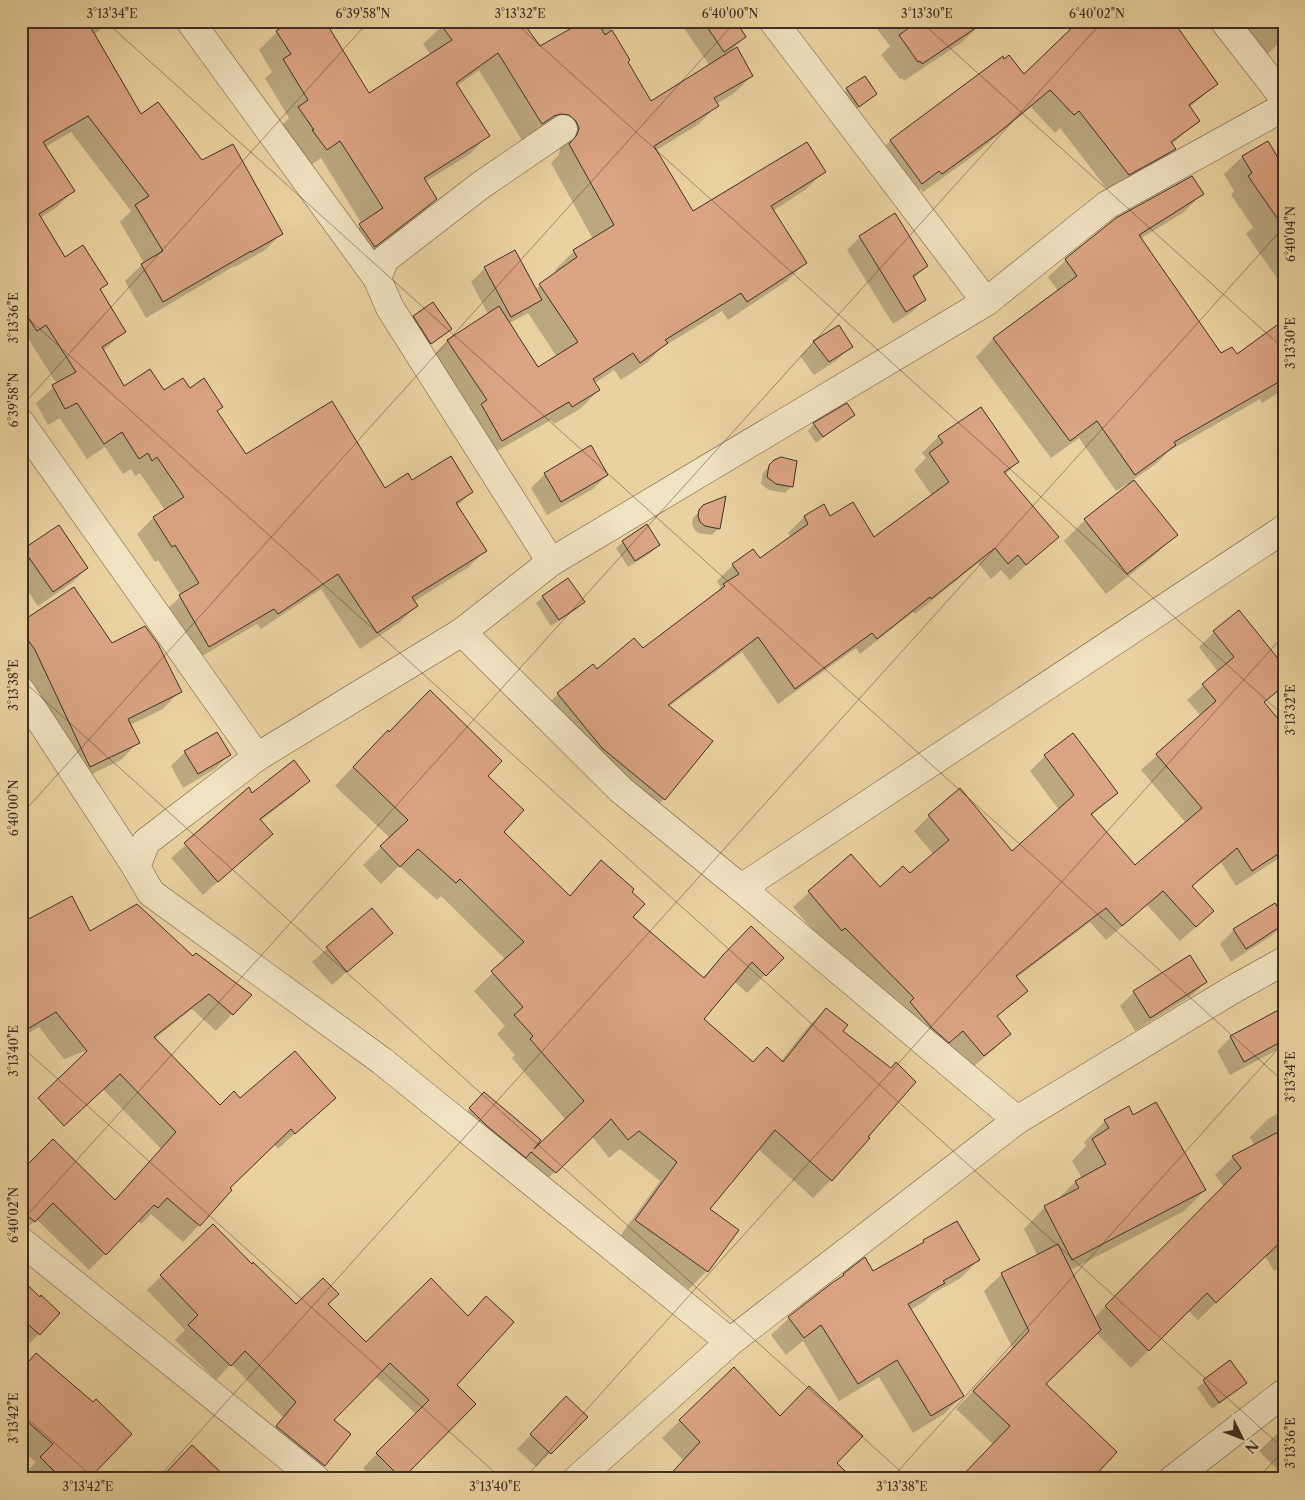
<svg xmlns="http://www.w3.org/2000/svg" width="1305" height="1500" font-family="'Libre Caslon Text',serif">
<rect width="100%" height="100%" fill="#ead2a0"/>
<filter id="stains"><feTurbulence type="fractalNoise" baseFrequency=".004" numOctaves="4"/><feColorMatrix values="0 0 0 0 .2 0 0 0 0 .09 0 0 0 0 .02 0 0 0 .5 -.17"/></filter>
<radialGradient id="worn" r=".72"><stop offset=".6" stop-color="#630" stop-opacity="0"/><stop offset="1" stop-color="#630" stop-opacity=".3"/></radialGradient>
<g fill="#0003" fill-rule="evenodd">
<polygon points="21,21 110,21 94,35 141,116 202,162 282,233 265,250 235,267 234,266 146,318 125,281 144,263 120,222 131,211 71,132 45,147 73,191 57,207 40,218 64,259 106,284 99,291 124,331 103,351 124,388 164,392 189,389 221,407 216,412 245,456 384,490 412,482 472,492 457,506 485,550 469,567 413,602 416,606 400,622 360,649 321,589 261,629 257,624 192,662 163,613 181,596 158,560 155,562 137,534 153,518 165,510 140,473 135,476 131,469 123,474 105,447 87,459 60,418 48,425 36,403 57,384 29,340 21,345"/>
<path d="M586 21H606L629 60 626 62 650 102 710 66 679 21H734L745 37 728 53 752 76 733 94 716 104 717 105 699 124 655 151 693 213 824 172 805 190 773 211 805 263 787 281 728 320 722 311 661 348 648 362 621 380 614 370 595 383 599 390 580 409 554 424 551 420 483 459 429 359 448 341 488 314 471 282 485 268 535 289 557 273 555 270 574 251 593 239 551 163 559 155 560 148 558 139 523 142 479 70 457 86 488 135 470 154 425 182 436 199 417 218 356 265 341 244 362 224 321 158 308 167 280 127 289 118 265 78 272 72 259 50 277 32 369 95 431 55 423 44 442 26 540 47ZM528 313 557 357 538 368 508 324Z"/>
<polygon points="871,21 979,21 981,24 962,42 904,81 902,78 900,79 881,55 890,46"/>
<polygon points="1075,21 1172,21 1216,84 1189,108 1198,121 1171,145 1174,149 1156,167 1110,193 1060,128 1055,133 1031,107 977,153 923,192 921,189 903,202 872,160 890,141 1002,58 1024,75 1075,26"/>
<polygon points="1235,21 1284,21 1284,40 1263,57"/>
<polygon points="847,89 876,94 852,113 841,96"/>
<polygon points="1267,142 1284,168 1284,288 1246,234 1253,227 1231,195 1234,191 1224,174 1242,157"/>
<polygon points="1202,194 1184,212 1140,239 1221,355 1236,356 1284,322 1284,389 1262,403 1260,399 1169,451 1157,463 1133,480 1176,534 1155,555 1106,594 1064,541 1085,520 1129,485 1127,484 1116,491 1079,438 1051,458 976,357 993,339 1058,291 1048,277 1066,260"/>
<polygon points="860,237 927,266 913,279 925,299 912,312 893,324 847,250"/>
<polygon points="414,317 450,329 424,349 408,323"/>
<polygon points="814,342 851,346 837,360 814,375 800,356"/>
<polygon points="981,408 1017,462 1005,475 1057,537 1010,580 1001,570 991,579 978,563 915,614 913,612 860,654 856,648 778,704 742,652 668,707 664,799 648,815 542,710 558,694 597,671 643,650 709,600 721,588 717,581 733,565 760,560 791,538 788,533 804,517 823,506 830,517 874,539 932,496 914,470 926,458 922,453 938,437"/>
<polygon points="854,414 816,443 808,431 814,424"/>
<polygon points="774,461 792,486 785,493 769,490 761,484 763,473"/>
<polygon points="545,474 607,475 593,489 547,515 531,488"/>
<polygon points="704,506 719,528 712,535 698,533 694,529 692,523 693,518"/>
<polygon points="623,542 658,545 652,552 628,567 616,548"/>
<polygon points="24,550 87,568 73,582 38,606 21,581 21,553"/>
<polygon points="543,597 584,602 577,609 551,626 536,603"/>
<polygon points="21,624 111,644 180,691 163,709 130,725 138,742 121,760 73,783 21,676"/>
<polygon points="1214,632 1284,668 1284,688 1283,687 1263,704 1284,728 1284,855 1236,886 1221,862 1191,887 1197,926 1180,941 1147,905 1106,940 1090,922 1016,978 1026,990 997,1017 1010,1034 994,1049 968,1071 900,1014 829,943 826,946 793,907 851,855 880,889 910,875 934,855 914,831 929,816 1012,853 1059,810 1030,771 1045,756 1117,793 1091,816 1135,867 1186,823 1141,770 1201,716 1187,700 1218,672 1199,647"/>
<polygon points="369,750 486,776 502,832 569,897 601,862 630,892 631,918 702,978 733,946 782,958 747,993 734,981 703,1019 753,1063 781,1061 807,1028 826,1009 842,1031 831,1180 813,1198 758,1149 708,1209 737,1230 707,1271 689,1289 618,1239 660,1181 620,1149 609,1158 592,1136 536,1190 452,1127 484,1094 530,1154 566,1120 512,1058 515,1055 497,1034 505,1026 474,991 506,960 441,896 437,900 399,866 381,884 363,865 390,838 335,786"/>
<polygon points="185,752 229,755 215,769 183,788 171,766"/>
<polygon points="308,781 294,795 260,821 271,834 203,895 171,858 249,789 252,794"/>
<polygon points="21,900 30,919 193,958 250,995 216,1031 192,1009 154,1039 220,1107 240,1100 334,1098 278,1149 274,1144 228,1188 199,1225 183,1242 151,1214 141,1224 138,1221 89,1270 36,1219 21,1234 21,1172 114,1201 161,1149 103,1089 91,1049 64,1059 39,1027 21,1038"/>
<polygon points="371,910 391,933 332,985 312,962"/>
<polygon points="1284,924 1271,936 1231,962 1220,944 1234,930"/>
<polygon points="1206,982 1191,996 1135,1031 1120,1006 1134,992"/>
<polygon points="1284,1023 1284,1042 1277,1050 1230,1075 1217,1051 1231,1037"/>
<polygon points="1284,1104 1284,1265 1274,1271 1265,1256 1198,1320 1188,1310 1131,1368 1096,1333 1045,1384 1090,1479 993,1444 956,1409 1013,1349 984,1291 1002,1274 1038,1256 1024,1229 1045,1207 1055,1202 1075,1182 1082,1178 1072,1161 1086,1146 1084,1142 1105,1121 1133,1116 1205,1190 1184,1211 1069,1271 1093,1319 1224,1187 1215,1175 1233,1157 1255,1146 1250,1137 1268,1119 1280,1112 1279,1109"/>
<polygon points="213,1226 252,1265 296,1305 327,1304 366,1344 455,1385 475,1404 400,1479 374,1479 363,1468 416,1414 375,1376 332,1420 349,1434 324,1465 310,1479 263,1441 283,1417 231,1364 216,1380 175,1340 185,1330 147,1290"/>
<polygon points="924,1241 978,1260 961,1278 932,1294 925,1301 910,1310 962,1396 944,1414 913,1433 879,1377 839,1401 803,1341 786,1355 771,1335 789,1318 918,1247"/>
<polygon points="21,1281 39,1334 28,1345 21,1339"/>
<polygon points="36,1355 88,1479 26,1479 23,1476 36,1462 21,1450 21,1370"/>
<polygon points="1230,1362 1245,1383 1212,1409 1197,1388"/>
<polygon points="734,1368 779,1417 835,1463 851,1479 666,1479 683,1460 662,1438"/>
<polygon points="566,1398 586,1417 536,1467 517,1449"/>
<polygon points="1284,1427 1284,1470 1281,1473 1259,1451"/>
</g>
<g fill="#dba482" stroke="#3f2f24">
<polygon points="21,21 87,21 141,114 158,102 202,160 233,144 283,234 251,252 251,251 163,302 141,264 163,251 135,205 149,196 88,116 43,142 75,191 39,214 65,257 83,245 108,284 100,289 126,332 102,347 124,386 150,369 164,390 183,378 190,388 204,378 223,407 217,411 246,454 332,401 385,488 408,473 412,480 451,456 473,492 456,503 487,551 412,597 418,606 377,633 338,574 278,614 274,609 209,647 179,595 199,583 175,545 172,547 153,517 184,497 157,457 152,461 148,453 139,459 122,432 104,444 77,403 65,409 52,385 76,372 46,325 37,331 21,307"/>
<polygon points="292,21 325,21 369,93 452,40 438,21 522,21 540,46 584,21 597,21 605,35 612,30 630,60 628,62 651,101 737,47 753,76 714,98 719,106 654,146 693,211 807,142 826,172 771,206 807,263 747,302 741,293 665,340 668,343 640,363 633,353 593,379 600,390 572,407 569,402 502,441 481,404 487,400 447,340 499,306 538,367 578,342 539,284 577,257 573,250 614,225 569,144 577,135 579,128 576,121 569,115 561,114 554,116 542,124 498,53 456,83 490,136 424,178 437,199 375,247 359,224 383,208 340,141 327,150 312,130 314,130 298,107 308,100 283,59 291,54 276,31"/>
<polygon points="703,21 736,21 746,37 724,52"/>
<polygon points="919,21 986,21 922,64 920,61 918,62 899,35"/>
<polygon points="1079,21 1173,21 1218,84 1189,105 1200,121 1171,142 1176,149 1129,175 1079,111 1074,115 1050,90 997,134 942,174 939,171 922,184 890,140 1003,56 1004,59 1009,55 1024,74"/>
<polygon points="865,76 877,94 859,107 846,88"/>
<polygon points="1268,141 1284,168 1284,228 1248,176 1252,173 1242,156"/>
<polygon points="1192,176 1204,194 1139,235 1221,353 1232,347 1237,354 1284,320 1284,379 1174,442 1176,445 1135,475 1097,421 1070,441 993,338 1077,276 1065,259 1116,218"/>
<polygon points="895,213 928,266 913,276 926,300 906,312 859,236"/>
<polygon points="515,250 542,300 511,317 484,267"/>
<polygon points="433,302 452,329 431,344 413,316"/>
<polygon points="839,325 853,347 829,362 813,341"/>
<polygon points="847,403 855,415 823,437 813,423"/>
<polygon points="981,407 1019,462 1004,472 1059,537 1026,565 1018,555 1008,564 995,548 931,599 930,597 877,639 872,633 795,689 758,637 668,705 713,741 665,800 602,748 557,693 593,664 597,669 634,638 643,648 725,586 723,584 739,574 732,564 753,549 760,558 808,524 804,516 824,504 830,516 853,502 874,537 949,482 929,453 943,443 938,436"/>
<polygon points="591,445 608,475 561,502 544,473"/>
<polygon points="781,457 797,461 793,487 776,484 767,477 769,465 774,460"/>
<polygon points="1134,480 1178,535 1127,574 1084,519"/>
<polygon points="726,496 720,529 705,526 700,522 698,516 699,510 703,505"/>
<polygon points="647,524 660,545 635,561 622,541"/>
<polygon points="59,525 88,568 53,592 23,549"/>
<polygon points="568,578 585,602 559,620 542,596"/>
<polygon points="74,587 112,643 145,626 158,644 182,692 128,719 140,743 90,767 35,650 21,630 21,622"/>
<polygon points="1239,610 1284,666 1284,686 1264,702 1284,726 1284,850 1252,871 1237,848 1192,886 1214,911 1196,927 1163,891 1122,926 1106,908 1016,976 1028,991 997,1016 1011,1034 984,1056 963,1031 949,1043 932,1028 910,1002 914,998 845,928 842,931 808,891 851,854 880,887 903,866 910,873 949,840 928,815 960,788 1012,851 1074,795 1044,755 1073,733 1118,793 1091,814 1135,865 1202,808 1156,754 1216,701 1202,684 1234,657 1213,631"/>
<polygon points="430,690 502,761 488,776 524,810 504,832 570,896 601,860 634,889 632,892 645,904 633,917 704,978 723,955 751,926 784,958 766,976 752,962 704,1019 753,1062 767,1047 783,1062 826,1008 848,1025 843,1031 891,1068 896,1062 916,1082 868,1137 870,1138 832,1181 775,1130 710,1209 739,1230 708,1272 635,1220 677,1162 639,1131 628,1140 611,1119 556,1173 531,1152 526,1158 487,1126 469,1108 484,1092 541,1140 534,1149 584,1101 530,1039 533,1036 514,1015 523,1007 491,971 524,942 460,879 456,883 418,849 400,867 380,846 408,820 353,767 388,730 389,732"/>
<polygon points="217,732 231,755 198,774 184,751"/>
<polygon points="294,760 310,781 260,819 273,834 218,882 184,843 249,787 252,793"/>
<polygon points="72,896 90,931 137,904 193,956 196,953 252,995 233,1015 209,994 154,1037 220,1105 234,1091 240,1098 295,1051 336,1098 295,1134 291,1129 230,1188 232,1190 200,1226 167,1198 158,1208 154,1205 106,1255 53,1203 35,1222 21,1210 21,1171 53,1139 115,1200 176,1132 120,1074 64,1126 38,1098 87,1051 56,1012 21,1033 21,923"/>
<polygon points="1275,903 1284,918 1284,924 1246,949 1233,929"/>
<polygon points="372,908 393,933 347,972 326,947"/>
<polygon points="1190,955 1207,982 1150,1018 1133,991"/>
<polygon points="1284,1007 1284,1040 1244,1062 1230,1036"/>
<polygon points="1156,1102 1206,1190 1072,1260 1044,1206 1079,1188 1075,1181 1106,1164 1092,1139 1109,1128 1104,1120 1129,1106 1133,1115"/>
<polygon points="1284,1129 1284,1239 1216,1303 1207,1293 1149,1351 1105,1306 1241,1168 1232,1156"/>
<polygon points="957,1221 980,1260 943,1281 945,1283 908,1304 964,1396 931,1416 897,1360 858,1384 821,1325 804,1338 788,1317 832,1283 844,1275 843,1274 865,1257 873,1271 924,1242 923,1240"/>
<polygon points="213,1224 252,1264 253,1262 296,1304 323,1278 339,1294 328,1304 366,1342 431,1278 468,1316 486,1296 514,1322 457,1385 476,1404 402,1479 376,1453 429,1400 390,1363 334,1420 351,1434 325,1466 276,1426 296,1402 245,1351 231,1366 188,1325 198,1315 160,1275"/>
<polygon points="1058,1244 1101,1330 1046,1384 1117,1452 1092,1479 959,1479 1010,1426 973,1391 1029,1331 1001,1273"/>
<polygon points="21,1279 40,1297 41,1295 60,1313 40,1335 21,1318"/>
<polygon points="36,1353 93,1402 96,1399 132,1434 89,1479 62,1479 40,1457 53,1444 21,1416 21,1370"/>
<polygon points="1230,1360 1247,1383 1219,1403 1203,1380"/>
<polygon points="734,1367 780,1416 809,1386 863,1436 837,1463 853,1479 666,1479 700,1442 679,1420"/>
<polygon points="566,1396 588,1417 551,1454 530,1434"/>
<polygon points="192,1445 228,1479 160,1479"/>
</g>
<g fill="none" stroke-linecap="round" stroke-linejoin="round">
<defs>
<g id="minor">
<polyline points="190,21 377,278"/>
<polyline points="773,21 986,302"/>
<polyline points="1224,21 1284,98"/>
<polyline points="21,423 257,757"/>
<polyline points="551,562 390,308 377,278 385,259 481,185 563,129"/>
<polyline points="462,632 621,790 741,888 1017,1120"/>
<polyline points="21,691 136,867"/>
<polyline points="741,888 1284,529"/>
<polyline points="21,1241 316,1479"/>
<polyline points="730,1342 382,1061 151,893 136,867 146,842 257,757 462,632 551,562 986,302 1107,205 1284,107"/>
<polyline points="577,1479 730,1342 1017,1120 1232,990 1284,961"/>
<polyline points="1173,1479 1284,1393"/>
</g>
</defs>
<use href="#minor" stroke="#6a5843" stroke-width="29"/>
<use href="#minor" stroke="#f1e2c1" stroke-width="28"/>
</g>
<path fill="none" stroke="#3f2f24" stroke-width="1" stroke-opacity="0.45" d="M105 21 1284 1082M513 21 1284 716M920 21 1284 349M21 312 1284 1449M21 407 369 21M21 679 909 1479M21 815 736 21M21 1046 502 1479M21 1222 1103 21M21 1413 95 1479M157 1479 1284 227M524 1479 1284 635M891 1479 1284 1042M1257 1479 1284 1450"/>
<rect width="1305" height="1500" fill="none" stroke="#ead2a0" stroke-width="55"/>
<g transform="translate(1242 1438) rotate(132)" stroke="#f1e2c1" stroke-width="4" paint-order="stroke">
<path d="M0-4L9 19L0 12L-9 19Z" fill="#3f2f24"/>
<text y="-8" font-size="14" font-weight="bold" text-anchor="middle" fill="#3f2f24">N</text>
</g>
<rect x="28" y="28" width="1250" height="1444" fill="none" stroke="#3f2f24" stroke-width="2"/>
<g font-size="12" text-anchor="middle" fill="#3f2f24">
<text x="112" y="18">3°13'34"E</text>
<text x="363" y="18">6°39'58"N</text>
<text x="520" y="18">3°13'32"E</text>
<text x="730" y="18">6°40'00"N</text>
<text x="927" y="18">3°13'30"E</text>
<text x="1097" y="18">6°40'02"N</text>
<text transform="translate(1291 234) rotate(-90)" y="4">6°40'04"N</text>
<text transform="translate(14 318) rotate(-90)" y="4">3°13'36"E</text>
<text transform="translate(1291 343) rotate(-90)" y="4">3°13'30"E</text>
<text transform="translate(14 400) rotate(-90)" y="4">6°39'58"N</text>
<text transform="translate(14 685) rotate(-90)" y="4">3°13'38"E</text>
<text transform="translate(1291 710) rotate(-90)" y="4">3°13'32"E</text>
<text transform="translate(14 808) rotate(-90)" y="4">6°40'00"N</text>
<text transform="translate(14 1051) rotate(-90)" y="4">3°13'40"E</text>
<text transform="translate(1291 1077) rotate(-90)" y="4">3°13'34"E</text>
<text transform="translate(14 1215) rotate(-90)" y="4">6°40'02"N</text>
<text transform="translate(14 1418) rotate(-90)" y="4">3°13'42"E</text>
<text transform="translate(1291 1443) rotate(-90)" y="4">3°13'36"E</text>
<text x="88" y="1491">3°13'42"E</text>
<text x="495" y="1491">3°13'40"E</text>
<text x="902" y="1491">3°13'38"E</text>
</g>
<rect width="100%" height="100%" filter="url(#stains)"/>
<rect width="100%" height="100%" fill="url(#worn)"/>
</svg>
